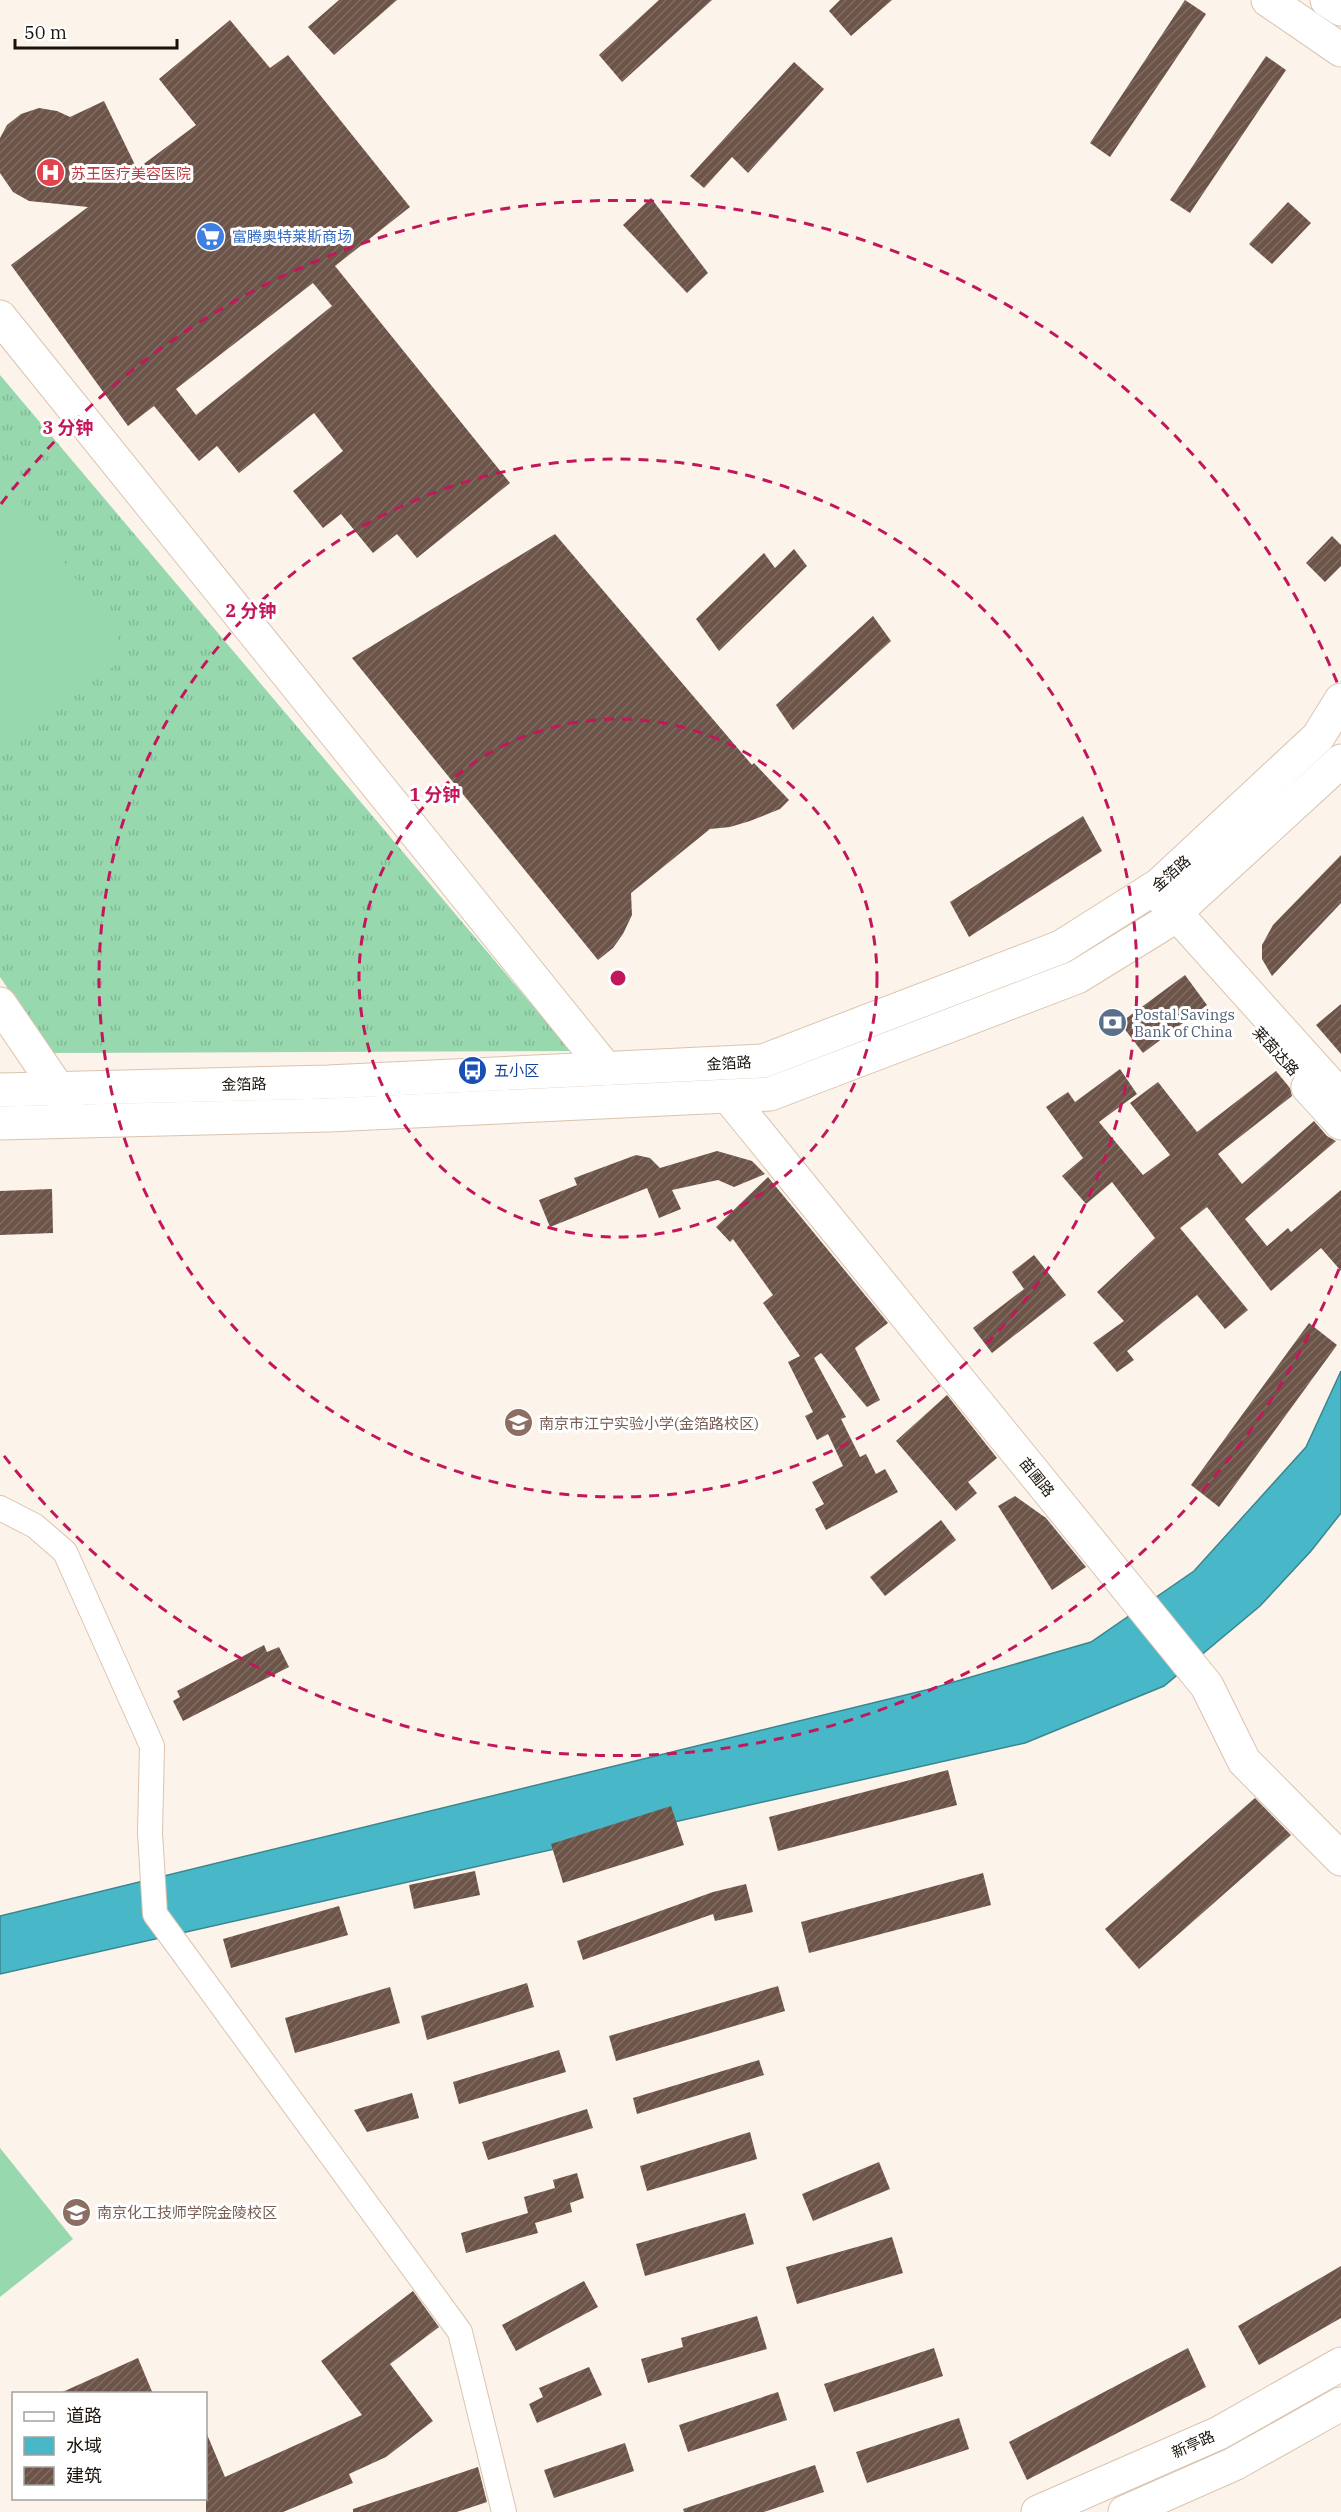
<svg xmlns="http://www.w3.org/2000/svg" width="1341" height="2512" font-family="'IBM Plex Serif','Noto Sans SC',serif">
<defs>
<pattern id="grass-tufts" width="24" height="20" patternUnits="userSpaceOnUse" patternTransform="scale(1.5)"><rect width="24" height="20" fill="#97d8af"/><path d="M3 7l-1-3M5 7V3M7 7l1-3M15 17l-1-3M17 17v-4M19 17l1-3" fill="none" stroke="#82b895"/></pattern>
<pattern id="building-hatch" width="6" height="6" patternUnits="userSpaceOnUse" patternTransform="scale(1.5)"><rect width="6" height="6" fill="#6d5448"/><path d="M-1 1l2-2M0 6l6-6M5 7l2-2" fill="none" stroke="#806d64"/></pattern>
</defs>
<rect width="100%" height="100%" fill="#fcf3ea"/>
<polygon fill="url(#grass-tufts)" points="0,375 571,1051 52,1053 0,977"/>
<g fill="#97d8af">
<polygon points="0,472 130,655 0,747"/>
<polygon points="0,2148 73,2239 0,2297"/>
</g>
<polygon fill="#48b8c8" stroke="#3a868f" stroke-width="1.5" points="1341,1371 1341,1513 1311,1551 1260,1606 1164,1686 1025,1743 0,1974 0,1916 930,1689 1091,1642 1194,1571 1306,1447"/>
<g fill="url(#building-hatch)" fill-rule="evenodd">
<polygon points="339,0 397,0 334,55 308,27"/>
<polygon points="659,0 712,0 622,82 599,55"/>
<polygon points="840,0 892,0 851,36 829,11"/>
<polygon points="1185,0 1206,14 1110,157 1090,143"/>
<path d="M230 20 270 68 288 55 410 207 335 266 510 483 417 558 397 534 373 553 341 514 323 528 293 491 343 451 314 413 239 473 217 446 199 461 154 406 128 426 11 265 88 207 29 201 13 192 0 173V138L7 125 21 114 39 108 57 111 70 117 104 101 137 169 196 125 159 79ZM313 283 332 306 196 415 176 389Z"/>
<polygon points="1266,56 1286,70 1190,213 1170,200"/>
<polygon points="794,62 824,89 748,173 732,157 704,188 690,176"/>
<polygon points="651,198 708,273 687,293 623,225"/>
<polygon points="1288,202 1311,223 1272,264 1249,244"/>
<polygon points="555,534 752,765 754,763 789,800 780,809 750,821 730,827 710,829 631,893 632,915 623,934 613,948 598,960 352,658"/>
<polygon points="1332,536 1341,545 1341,566 1325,582 1306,563"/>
<polygon points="794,549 807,566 719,651 696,619 764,553 775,568"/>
<polygon points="873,616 891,641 793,730 776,705"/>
<polygon points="1083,816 1102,851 969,937 950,902"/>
<polygon points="1341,855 1341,903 1272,976 1262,959 1262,945 1273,925"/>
<polygon points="1185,975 1207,1005 1143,1053 1120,1023"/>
<polygon points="1341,1004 1341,1054 1316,1025"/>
<polygon points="1120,1069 1137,1094 1099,1122 1143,1175 1170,1155 1130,1103 1158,1082 1197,1132 1276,1071 1290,1088 1292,1096 1218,1154 1242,1184 1314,1121 1327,1136 1336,1141 1245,1219 1267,1246 1288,1228 1291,1232 1341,1190 1341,1271 1321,1248 1271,1291 1207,1207 1180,1228 1248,1310 1225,1329 1197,1295 1127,1351 1134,1360 1117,1372 1093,1343 1124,1321 1097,1292 1155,1238 1112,1182 1086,1204 1062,1176 1083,1158 1046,1107 1068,1092 1075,1102"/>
<polygon points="717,1151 752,1161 765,1174 734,1187 718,1180 672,1190 681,1209 659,1218 647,1188 550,1227 539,1200 577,1185 574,1178 636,1155 650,1158 660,1168"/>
<polygon points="768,1177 888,1323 855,1348 880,1400 867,1407 821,1353 814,1358 846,1417 841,1419 860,1457 866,1454 876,1474 885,1469 898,1492 826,1530 815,1509 824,1504 812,1482 843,1466 828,1434 817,1440 805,1416 813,1412 788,1362 800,1356 763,1303 773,1295 733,1239 730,1242 716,1227"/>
<polygon points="52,1189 53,1233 0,1235 0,1191"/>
<polygon points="1034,1255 1066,1295 992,1353 973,1328 1024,1289 1012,1272"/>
<polygon points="1309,1323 1337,1345 1219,1507 1191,1485"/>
<polygon points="947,1395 997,1458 968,1482 977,1493 956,1511 896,1441"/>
<polygon points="1015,1496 1046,1518 1086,1567 1052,1590 998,1506"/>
<polygon points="941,1520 956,1540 885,1596 870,1577"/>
<polygon points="264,1645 267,1652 279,1647 289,1667 183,1721 173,1701 180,1697 177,1691"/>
<polygon points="948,1770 957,1805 778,1851 769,1817"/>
<polygon points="1255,1798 1291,1835 1139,1969 1105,1929"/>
<polygon points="671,1806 684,1845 563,1883 551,1844"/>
<polygon points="475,1871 480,1895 414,1909 409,1885"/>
<polygon points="983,1873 991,1905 809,1953 801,1922"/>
<polygon points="746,1884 753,1912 715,1921 713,1914 583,1960 577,1941 713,1892"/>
<polygon points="339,1906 348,1935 231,1968 223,1939"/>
<polygon points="527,1983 534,2007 427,2040 421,2016"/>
<polygon points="778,1986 785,2011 616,2061 609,2036"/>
<polygon points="390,1987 400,2023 295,2053 285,2018"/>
<polygon points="559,2050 566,2072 459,2104 453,2082"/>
<polygon points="759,2060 764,2075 637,2114 633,2098"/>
<polygon points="412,2093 419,2118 367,2132 354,2110"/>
<polygon points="587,2109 593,2128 488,2160 482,2142"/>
<polygon points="750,2132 757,2159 647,2191 640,2166"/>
<polygon points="879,2162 890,2189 813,2221 802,2194"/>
<polygon points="577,2173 584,2198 570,2203 572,2212 535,2223 538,2233 466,2253 461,2233 528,2213 524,2197 555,2188 553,2180"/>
<polygon points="745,2213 754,2244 645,2276 636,2244"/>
<polygon points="892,2237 903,2273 797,2304 786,2267"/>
<polygon points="1341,2266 1341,2318 1259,2365 1238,2326"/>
<polygon points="584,2281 598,2307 516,2351 502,2325"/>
<polygon points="413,2291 439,2327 390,2364 433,2421 386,2457 349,2474 353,2483 283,2512 206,2512 206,2432 225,2477 362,2415 321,2361"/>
<polygon points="757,2316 767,2349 648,2383 641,2359 683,2347 681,2338"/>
<polygon points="934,2348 943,2376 834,2412 824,2384"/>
<polygon points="1188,2348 1206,2387 1027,2480 1009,2442"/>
<polygon points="138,2358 153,2394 58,2394"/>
<polygon points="589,2367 602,2395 537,2423 529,2404 543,2397 539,2388"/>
<polygon points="778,2392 787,2420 688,2452 679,2425"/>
<polygon points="959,2418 969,2449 867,2483 856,2452"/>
<polygon points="625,2443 634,2471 554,2498 544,2470"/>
<polygon points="815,2465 824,2492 764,2512 684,2512 683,2509"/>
<polygon points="478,2467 487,2502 457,2512 353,2512 353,2509"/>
</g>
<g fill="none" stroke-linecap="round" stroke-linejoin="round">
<defs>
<polyline id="street" points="0,1508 35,1526 65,1552 152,1746 150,1833 155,1914 460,2332 504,2512"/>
<g id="secondary">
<polyline points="1268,0 1341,50"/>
<polyline points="1327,0 1341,9"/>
<polyline points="0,317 606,1069"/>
<polyline points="1162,898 1341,1097"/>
<polyline points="0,1004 67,1102"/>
<polyline points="1308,1087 1341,1123"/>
<polyline points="0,1090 328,1082 763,1061 1061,947 1159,885 1318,737 1341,700"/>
<polyline points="728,1096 1207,1686 1244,1761 1341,1859"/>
<polyline points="0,1123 329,1115 770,1094 1077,977 1163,924 1341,761"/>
<polyline points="1038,2512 1219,2433 1341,2364"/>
<polyline points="1125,2512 1234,2464 1341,2404"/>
</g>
</defs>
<use href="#street" stroke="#dac4af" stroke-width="26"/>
<use href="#secondary" stroke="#dac4af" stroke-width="35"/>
<use href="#street" stroke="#fff" stroke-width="24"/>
<use href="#secondary" stroke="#fff" stroke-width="33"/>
</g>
<g fill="none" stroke="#c2185b" stroke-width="3" stroke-dasharray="10 8">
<circle cx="618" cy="978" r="259"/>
<circle cx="618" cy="978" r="519"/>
<path d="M1339 1269A778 778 0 0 1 1 1452M1 504A778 778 0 0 1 1339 687"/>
</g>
<defs>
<symbol id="hospital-disc" viewBox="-11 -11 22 22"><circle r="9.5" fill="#e0444e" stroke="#fff"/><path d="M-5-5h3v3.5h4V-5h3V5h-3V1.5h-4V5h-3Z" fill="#fff"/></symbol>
<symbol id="supermarket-disc" viewBox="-11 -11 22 22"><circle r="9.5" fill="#3f7fe0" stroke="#fff"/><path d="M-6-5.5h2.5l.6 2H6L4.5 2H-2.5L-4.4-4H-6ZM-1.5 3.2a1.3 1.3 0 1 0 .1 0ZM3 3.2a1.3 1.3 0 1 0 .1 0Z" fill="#fff"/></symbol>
<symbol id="bank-disc" viewBox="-11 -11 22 22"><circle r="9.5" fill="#5c6f8a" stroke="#fff"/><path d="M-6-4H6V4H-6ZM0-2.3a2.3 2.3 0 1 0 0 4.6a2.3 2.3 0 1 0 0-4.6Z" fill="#fff"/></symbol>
<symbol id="bus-disc" viewBox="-11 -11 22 22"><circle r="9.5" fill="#1a4fb4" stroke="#fff"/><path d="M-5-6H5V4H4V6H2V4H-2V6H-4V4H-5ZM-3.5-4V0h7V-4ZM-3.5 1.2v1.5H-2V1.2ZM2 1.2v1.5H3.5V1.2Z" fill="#fff"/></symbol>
<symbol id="school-disc" viewBox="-11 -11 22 22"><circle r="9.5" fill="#8d6e63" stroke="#fff"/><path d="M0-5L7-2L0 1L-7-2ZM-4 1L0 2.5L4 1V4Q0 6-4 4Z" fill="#fff"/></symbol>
<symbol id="university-disc" viewBox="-11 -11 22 22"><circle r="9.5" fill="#8d6e63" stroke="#fff"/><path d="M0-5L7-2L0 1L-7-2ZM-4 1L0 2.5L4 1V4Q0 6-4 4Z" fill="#fff"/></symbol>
</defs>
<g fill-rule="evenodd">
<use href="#hospital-disc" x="34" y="156" width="33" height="33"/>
<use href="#supermarket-disc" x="194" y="220" width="33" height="33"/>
<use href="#bank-disc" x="1096" y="1006" width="33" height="33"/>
<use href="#bus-disc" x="456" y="1054" width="33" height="33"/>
<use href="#school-disc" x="502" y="1406" width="33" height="33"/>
<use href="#university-disc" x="60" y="2196" width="33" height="33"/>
</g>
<g text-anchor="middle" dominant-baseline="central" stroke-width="6" stroke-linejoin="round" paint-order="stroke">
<g font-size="15" fill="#be3a42" stroke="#fff" text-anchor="start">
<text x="71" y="173">苏王医疗美容医院</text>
</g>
<g font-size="15" fill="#366cbe" stroke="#fff" text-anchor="start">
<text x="232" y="236">富腾奥特莱斯商场</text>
</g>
<g font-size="15" fill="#1a130b" stroke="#fff">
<text transform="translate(1171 873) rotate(-41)">金箔路</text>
<text transform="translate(1276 1051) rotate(48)">莱茵达路</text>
<text transform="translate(729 1063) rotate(-3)">金箔路</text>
<text transform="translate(244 1084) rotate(-1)">金箔路</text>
<text transform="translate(1037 1477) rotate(51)">苗圃路</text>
<text transform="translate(1193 2444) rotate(-24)">新亭路</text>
</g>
<g font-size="15" fill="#4e5e75" stroke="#fff" text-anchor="start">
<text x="1134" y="1014">Postal Savings<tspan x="1134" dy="17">Bank of China</tspan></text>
</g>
<g font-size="15" fill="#164399" stroke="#fff" text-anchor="start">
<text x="494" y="1070">五小区</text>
</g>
<g font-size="15" fill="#785e54" stroke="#fff" text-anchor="start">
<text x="539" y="1423">南京市江宁实验小学(金箔路校区)</text>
<text x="97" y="2212">南京化工技师学院金陵校区</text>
</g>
</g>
<circle cx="618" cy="978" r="9" fill="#c2185b" stroke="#fff" stroke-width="3"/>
<g font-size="18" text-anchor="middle" font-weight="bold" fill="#c2185b" stroke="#fff" stroke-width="6" stroke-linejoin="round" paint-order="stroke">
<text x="68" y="434">3 分钟</text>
<text x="251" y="617">2 分钟</text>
<text x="435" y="801">1 分钟</text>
</g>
<rect x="12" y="2392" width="195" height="108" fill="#ffffff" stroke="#a3a19d" stroke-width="1.5"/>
<rect x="24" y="2412" width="30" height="9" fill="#ffffff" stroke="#a3a19d" stroke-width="1.5"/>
<text x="66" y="2422" font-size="18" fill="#1a130b">道路</text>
<rect x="24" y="2437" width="30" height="18" fill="#48b8c8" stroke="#a3a19d" stroke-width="1.5"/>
<text x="66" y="2452" font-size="18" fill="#1a130b">水域</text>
<rect x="24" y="2467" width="30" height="18" fill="url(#building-hatch)" stroke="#a3a19d" stroke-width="1.5"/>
<text x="66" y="2482" font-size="18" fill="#1a130b">建筑</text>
<path d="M15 39v9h162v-9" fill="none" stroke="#1a130b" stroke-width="3"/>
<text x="24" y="39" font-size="18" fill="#1a130b" stroke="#ffffff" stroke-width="4.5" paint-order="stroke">50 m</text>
</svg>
